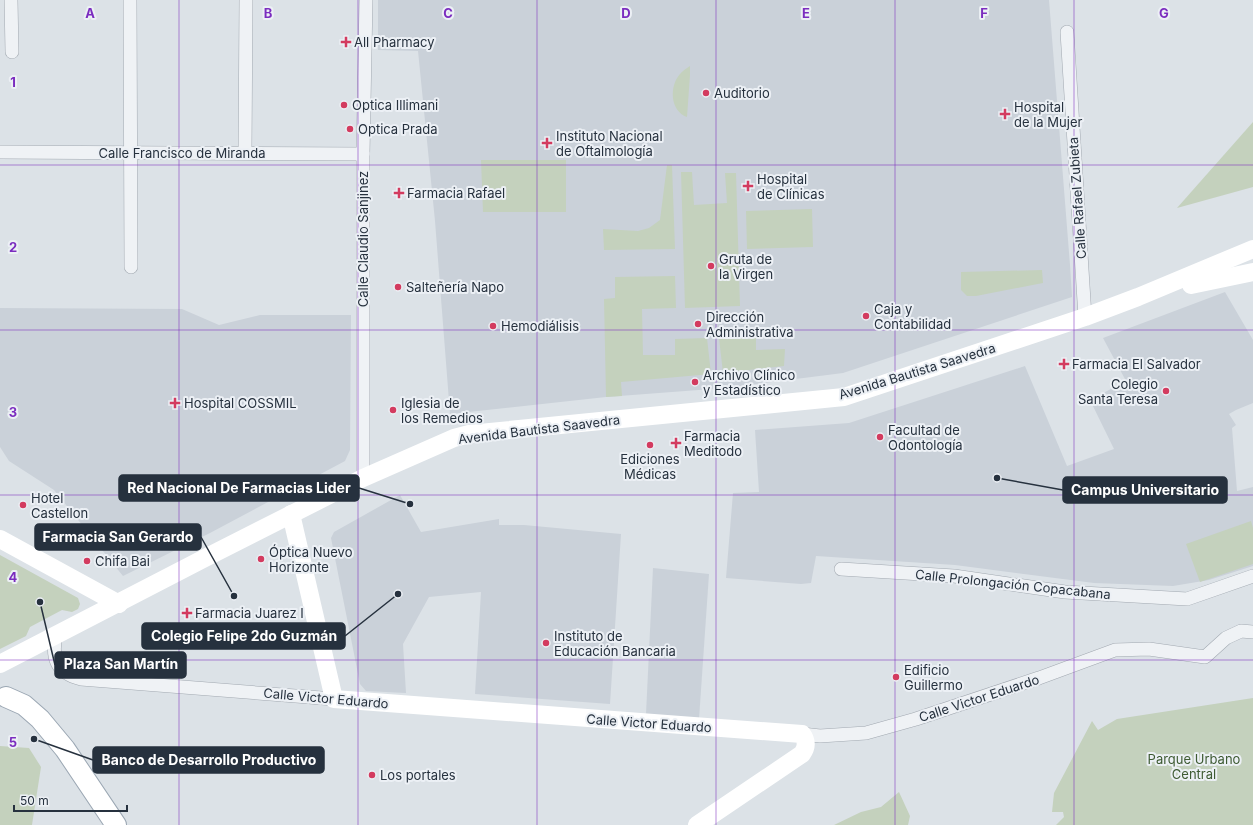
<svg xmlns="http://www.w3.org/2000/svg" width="1253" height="825" font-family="Inter,sans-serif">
<rect width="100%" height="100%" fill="#dce2e7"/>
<g fill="#cad1d9">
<polygon points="378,0 1049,0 1070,265 1072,297 843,373 725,388 606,397 450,414 435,221 418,51 378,50"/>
<polygon points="1225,292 1253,340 1253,403 1236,410 1229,414 1236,425 1232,428 1237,491 1253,487 1253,566 1209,580 1173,586 1094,583 955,565 816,556 811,583 801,584 726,578 733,493 759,492 755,430 849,423 1025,366 1067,466 1114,449 1090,400 1126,381 1103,338"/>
<polygon points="0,308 182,309 219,325 260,315 351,315 350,450 345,461 210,533 123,576 54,490 9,461 0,447"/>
<polygon points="400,495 421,532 499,519 499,525 524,525 621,534 610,704 475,694 481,592 429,597 403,644 406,693 366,691 360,684 331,538 334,532"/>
<polygon points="653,568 709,574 699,719 646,714"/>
</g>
<g fill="#c4d1bd">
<path d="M690 66V75L687 117C670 111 669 86 680 74 682 71 686 69 690 66Z"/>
<polygon points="1253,122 1253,187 1177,208"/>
<polygon points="481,160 566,160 566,212 483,212"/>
<polygon points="667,165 672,165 675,249 604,250 603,229 638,231 649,228 660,220"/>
<polygon points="681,172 692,172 694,205 727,203 725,173 736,173 740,306 685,308"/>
<polygon points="812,209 813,247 747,249 746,211"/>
<polygon points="1042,270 1043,283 976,296 967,296 961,290 961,272"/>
<polygon points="675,276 676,308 642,309 643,355 675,355 675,339 707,338 711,374 621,382 622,396 606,397 604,299 615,298 615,277"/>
<polygon points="756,337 756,350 785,349 784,366 723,373 719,338"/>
<polygon points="1251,521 1253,528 1253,564 1200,582 1186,544"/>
<polygon points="0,555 78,598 80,604 78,609 72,612 62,610 30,627 26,636 0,649"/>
<polygon points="1253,698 1253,825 1056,825 1064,817 1063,812 1052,812 1054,793 1092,721 1098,730 1117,719"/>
<polygon points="0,746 29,748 41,767 32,825 0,825"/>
<polygon points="899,792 910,816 908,825 834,825 861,812 881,807"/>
</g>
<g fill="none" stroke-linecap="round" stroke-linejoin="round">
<defs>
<g id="minor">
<polyline points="11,0 12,52"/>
<polyline points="130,0 131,267"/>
<polyline points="1067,32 1085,317"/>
<polyline points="0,152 363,154"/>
<polyline points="245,153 246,0"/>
<polyline points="363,478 363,154 366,0"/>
<polyline points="841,569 954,576 1065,592 1187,599 1253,576"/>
<path d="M56 635C51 659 57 673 81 679L334 699"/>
<polyline points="802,734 820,736 866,733 916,719 1039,678 1115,650 1149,649 1205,657 1226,638 1241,631 1253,632"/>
</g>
<polyline id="primary" points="6,697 24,705 40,719 65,749 116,825"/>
</defs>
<use href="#minor" stroke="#a2a9b1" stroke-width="14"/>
<use href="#primary" stroke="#9ba7b3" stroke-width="22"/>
<use href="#minor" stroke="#eff2f5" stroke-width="13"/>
<g stroke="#fff" stroke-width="18">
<polyline points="1191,285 1253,272"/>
<path d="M291 514 334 699 802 734C807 741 807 747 802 754L697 825"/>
<polyline points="0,539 119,604"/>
<polyline points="0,664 203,559 363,478 454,438 469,434 844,397 1085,317 1138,297 1253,249"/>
</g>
<use href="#primary" stroke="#fff" stroke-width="20"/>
</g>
<path fill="none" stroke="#7b2cbf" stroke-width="1" stroke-opacity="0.55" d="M179 0V825M358 0V825M537 0V825M716 0V825M895 0V825M1074 0V825M0 165H1253M0 330H1253M0 495H1253M0 660H1253"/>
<g fill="#d33b5f" stroke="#ecf0f5" stroke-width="1.5">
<path d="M344 36h4v4h4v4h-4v4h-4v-4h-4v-4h4z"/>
<circle cx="706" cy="93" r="4"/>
<circle cx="344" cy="105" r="4"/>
<path d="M1003 108h4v4h4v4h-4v4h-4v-4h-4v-4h4z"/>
<circle cx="350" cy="129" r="4"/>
<path d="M545 137h4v4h4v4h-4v4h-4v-4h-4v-4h4z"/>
<path d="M746 180h4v4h4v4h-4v4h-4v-4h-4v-4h4z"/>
<path d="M397 187h4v4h4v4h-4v4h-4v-4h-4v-4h4z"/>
<circle cx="711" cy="266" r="4"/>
<circle cx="398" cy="287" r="4"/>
<circle cx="866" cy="316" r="4"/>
<circle cx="698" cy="324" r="4"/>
<circle cx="493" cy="326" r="4"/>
<path d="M1062 358h4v4h4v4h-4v4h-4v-4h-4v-4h4z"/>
<circle cx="695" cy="382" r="4"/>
<circle cx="1166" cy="391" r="4"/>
<path d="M173 397h4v4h4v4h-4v4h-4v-4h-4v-4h4z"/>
<circle cx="393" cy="410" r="4"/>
<circle cx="880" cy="437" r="4"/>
<path d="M674 437h4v4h4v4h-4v4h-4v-4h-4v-4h4z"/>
<circle cx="650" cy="445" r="4"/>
<circle cx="23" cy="505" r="4"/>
<circle cx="261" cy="559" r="4"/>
<circle cx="87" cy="561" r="4"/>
<path d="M185 607h4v4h4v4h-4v4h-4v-4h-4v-4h4z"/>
<circle cx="546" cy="643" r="4"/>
<circle cx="896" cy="677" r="4"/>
<circle cx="372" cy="775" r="4"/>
</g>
<g text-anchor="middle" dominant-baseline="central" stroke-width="4" stroke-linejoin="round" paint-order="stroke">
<g font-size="13" fill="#26313e" stroke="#ecf0f5" text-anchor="start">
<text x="354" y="42">All Pharmacy</text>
<text x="714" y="93">Auditorio</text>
<text x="352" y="105">Optica Illimani</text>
<text x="1014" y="107">Hospital<tspan x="1014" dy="15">de la Mujer</tspan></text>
<text x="358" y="129">Optica Prada</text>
<text x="556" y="136">Instituto Nacional<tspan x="556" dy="15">de Oftalmología</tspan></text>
<text x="757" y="179">Hospital<tspan x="757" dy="15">de Clínicas</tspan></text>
<text x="407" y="193">Farmacia Rafael</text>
<text x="719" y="259">Gruta de<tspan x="719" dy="15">la Virgen</tspan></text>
<text x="406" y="287">Salteñería Napo</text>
<text x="874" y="309">Caja y<tspan x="874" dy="15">Contabilidad</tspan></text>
<text x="706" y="317">Dirección<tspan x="706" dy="15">Administrativa</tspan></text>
<text x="501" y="326">Hemodiálisis</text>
<text x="1072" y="364">Farmacia El Salvador</text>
<text x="703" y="375">Archivo Clínico<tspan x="703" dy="15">y Estadístico</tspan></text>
<text x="1158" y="384" text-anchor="end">Colegio<tspan x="1158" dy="15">Santa Teresa</tspan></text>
<text x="184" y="403">Hospital COSSMIL</text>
<text x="401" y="403">Iglesia de<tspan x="401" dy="15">los Remedios</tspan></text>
<text x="888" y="430">Facultad de<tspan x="888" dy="15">Odontología</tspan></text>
<text x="684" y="436">Farmacia<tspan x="684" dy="15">Meditodo</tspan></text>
<text x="650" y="459" text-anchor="middle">Ediciones<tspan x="650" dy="15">Médicas</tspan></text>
<text x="31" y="498">Hotel<tspan x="31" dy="15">Castellon</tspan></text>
<text x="269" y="552">Óptica Nuevo<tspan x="269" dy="15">Horizonte</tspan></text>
<text x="95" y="561">Chifa Bai</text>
<text x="195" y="613">Farmacia Juarez I</text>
<text x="554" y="636">Instituto de<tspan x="554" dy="15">Educación Bancaria</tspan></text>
<text x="904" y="670">Edificio<tspan x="904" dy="15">Guillermo</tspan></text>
<text x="380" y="775">Los portales</text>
</g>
<g font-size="13" fill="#26313e" stroke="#ecf0f5">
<text x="182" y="153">Calle Francisco de Miranda</text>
<text transform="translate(1077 198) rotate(-94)">Calle Rafael Zubieta</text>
<text transform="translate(363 239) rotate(-90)">Calle Claudio Sanjinez</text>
<text transform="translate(917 371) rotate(-17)">Avenida Bautista Saavedra</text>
<text transform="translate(539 429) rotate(-7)">Avenida Bautista Saavedra</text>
<text transform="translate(1013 584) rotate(6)">Calle Prolongación Copacabana</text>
<text transform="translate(326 698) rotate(5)">Calle Victor Eduardo</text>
<text transform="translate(979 698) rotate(-18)">Calle Victor Eduardo</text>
<text transform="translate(649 723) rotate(4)">Calle Victor Eduardo</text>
</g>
<g font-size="13" fill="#3d5a32" stroke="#ecf0f5">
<text x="1194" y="759">Parque Urbano<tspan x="1194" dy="15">Central</tspan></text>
</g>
</g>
<g font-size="13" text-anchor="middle" font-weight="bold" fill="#7b2cbf" stroke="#ecf0f5" stroke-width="4" stroke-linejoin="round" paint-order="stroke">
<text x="90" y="18">A</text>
<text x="268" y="18">B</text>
<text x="448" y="18">C</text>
<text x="626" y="18">D</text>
<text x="806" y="18">E</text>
<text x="984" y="18">F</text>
<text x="1164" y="18">G</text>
<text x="13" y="87">1</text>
<text x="13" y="252">2</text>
<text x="13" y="417">3</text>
<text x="13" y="582">4</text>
<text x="13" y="747">5</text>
</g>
<path fill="none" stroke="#26313e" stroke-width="1.5" d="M410 504L359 488M997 478L1063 490M234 596L201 537M398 594L345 636M40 602L55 665M34 739L93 760"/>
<g fill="#26313e" stroke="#ecf0f5" stroke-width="1.5">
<circle cx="410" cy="504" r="4"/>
<circle cx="997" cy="478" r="4"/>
<circle cx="234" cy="596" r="4"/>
<circle cx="398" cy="594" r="4"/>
<circle cx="40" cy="602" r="4"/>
<circle cx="34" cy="739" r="4"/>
</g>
<g fill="#26313e" stroke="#26313e" stroke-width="1.5">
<rect x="119" y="475" width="240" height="26" rx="4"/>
<rect x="1063" y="477" width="164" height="26" rx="4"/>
<rect x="35" y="524" width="166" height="26" rx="4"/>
<rect x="142" y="623" width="203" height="26" rx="4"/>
<rect x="55" y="652" width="131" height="26" rx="4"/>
<rect x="93" y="747" width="231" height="26" rx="4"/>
</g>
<g font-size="14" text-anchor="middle" font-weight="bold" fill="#fff">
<text x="239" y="493">Red Nacional De Farmacias Lider</text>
<text x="1145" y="495">Campus Universitario</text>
<text x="118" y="542">Farmacia San Gerardo</text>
<text x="244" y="641">Colegio Felipe 2do Guzmán</text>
<text x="121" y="669">Plaza San Martín</text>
<text x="209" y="765">Banco de Desarrollo Productivo</text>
</g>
<path d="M14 805v6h113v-6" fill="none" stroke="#26313e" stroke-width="2"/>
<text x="20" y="805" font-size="12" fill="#26313e" stroke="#ecf0f5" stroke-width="3" paint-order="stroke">50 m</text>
</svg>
